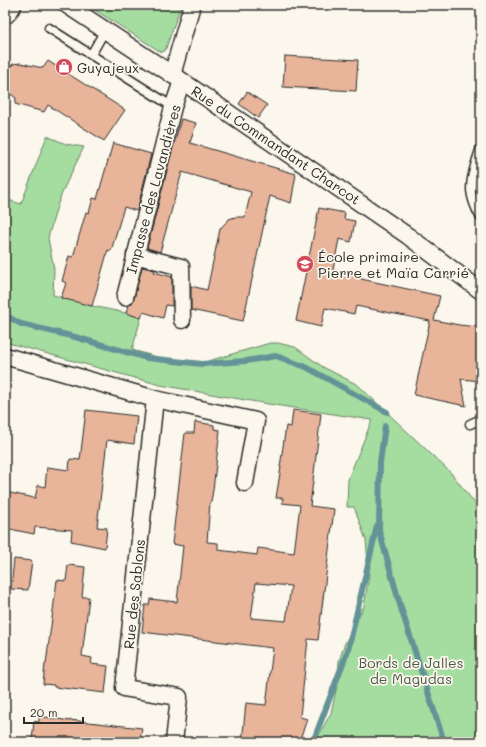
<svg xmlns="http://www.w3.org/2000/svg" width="486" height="747" font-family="Mali,sans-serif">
<rect width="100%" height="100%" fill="#fbf7ec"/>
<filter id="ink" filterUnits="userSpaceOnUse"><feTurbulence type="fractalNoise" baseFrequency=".025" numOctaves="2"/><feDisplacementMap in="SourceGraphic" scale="8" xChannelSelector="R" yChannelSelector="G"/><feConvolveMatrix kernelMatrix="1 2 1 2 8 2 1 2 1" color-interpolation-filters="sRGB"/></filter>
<g filter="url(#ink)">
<g fill="#a5dca0" stroke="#688466">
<polygon points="87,5 181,5 165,51 161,52"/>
<polygon points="47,136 66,144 84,147 64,188 57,206 48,238 54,269 53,295 92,306 126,313 141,318 132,350 168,360 198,364 270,343 278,343 295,347 323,367 358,385 451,473 481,511 481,742 315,742 331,713 338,681 339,661 345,643 364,606 369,575 366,540 354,507 347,507 348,479 372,420 268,404 160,385 5,342 5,199 21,204"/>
</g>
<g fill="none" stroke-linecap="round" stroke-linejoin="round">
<g stroke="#639397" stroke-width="6">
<polyline points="5,315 21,324 75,337 147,358 202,364 246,361 276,356 306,367 387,412"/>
<polyline points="385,426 380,462 379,530 400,605 444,742"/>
<polyline points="313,742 348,650 377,526"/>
</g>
</g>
<g fill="#e8b59b" stroke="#2b2b2b" fill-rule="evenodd">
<polygon points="285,56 358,60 356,91 283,87"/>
<polygon points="48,61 125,110 104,141 48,105 44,112 15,104 16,98 5,90 5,73 8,69 13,64 20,63 43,68"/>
<polygon points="247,92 267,105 258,118 239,104"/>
<polygon points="181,119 196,123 190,143 296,174 291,203 270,196 243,321 191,310 191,286 207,290 220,229 229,219 235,217 245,217 251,192 182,172 160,252 147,248 170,159"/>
<polygon points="113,143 151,154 137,211 124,207 111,251 108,250 92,306 61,298 66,283 62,281 69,256 73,257 86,212 89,213 93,198 97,199"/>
<polygon points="319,208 345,213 344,219 355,221 351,242 339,239 333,270 362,277 361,279 440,296 434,320 459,325 479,327 478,340 481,340 481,381 461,379 466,406 414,395 430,321 356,306 354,314 325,308 321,327 296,321"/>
<polygon points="142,267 155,270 154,272 172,277 172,306 166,305 163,318 143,312 141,318 126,313 128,306 132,303 134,299"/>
<polygon points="86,410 137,416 134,444 107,440 97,527 107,528 105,548 71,541 72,530 35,527 34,534 5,528 5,492 35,498 38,485 45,487 47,467 69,470 70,459 80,460"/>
<path d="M293 410 321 414 310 506 334 509 318 640 308 639 300 717 307 719 299 742H242L246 703 266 705 273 648 142 632 145 605H149L150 599 177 602 183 546 172 544 185 433H194L195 422 214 425V429L220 430 213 490 211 502H210L207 542 218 543V550L234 552 257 555 258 548 294 553 300 505 282 503 283 498H276L281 467H280L286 426 291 427ZM256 583 291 586 286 621 251 618Z"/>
<polygon points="14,559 32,561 28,590 11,589"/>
<polygon points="68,565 85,567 82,597 89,597 82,656 92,658 91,664 108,666 105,693 54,687 54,685 43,684 45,664 46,664 57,580 66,581"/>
<polygon points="39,716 70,721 70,720 142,728 140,742 42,742 32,741 34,721 39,722"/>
</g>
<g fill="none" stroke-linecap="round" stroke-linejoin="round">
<defs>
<g id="lane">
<polyline points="49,28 173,107"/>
<polyline points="91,55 105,30"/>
<path d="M481 147C477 160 471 174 471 188 471 197 476 210 481 218"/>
<polyline points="470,424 481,419"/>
</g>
<g id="street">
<polyline points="67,5 182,81 408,236 481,291"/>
<polyline points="172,75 192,5"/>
<polyline points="135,255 181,267 182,320"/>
<polyline points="125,297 173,107 182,81"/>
<polyline points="5,356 155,399 124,688 179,697 174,742"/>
<polyline points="155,399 256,421 245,483"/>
</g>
<polyline id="secondary" points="5,12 10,5"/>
</defs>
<use href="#lane" stroke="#2b2b2b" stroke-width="11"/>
<use href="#street" stroke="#2b2b2b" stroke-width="19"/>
<use href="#secondary" stroke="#2b2b2b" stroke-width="25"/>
<use href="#lane" stroke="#fbf7ec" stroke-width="8"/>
<use href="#street" stroke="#fbf7ec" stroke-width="16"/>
<use href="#secondary" stroke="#fbf7ec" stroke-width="22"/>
</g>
</g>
<defs>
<symbol id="shop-disc" viewBox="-11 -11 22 22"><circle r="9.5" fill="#d1495b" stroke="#fbf7ec"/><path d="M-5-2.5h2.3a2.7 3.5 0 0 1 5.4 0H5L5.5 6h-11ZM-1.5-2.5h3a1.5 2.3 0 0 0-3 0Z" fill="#fff"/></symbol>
<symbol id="school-disc" viewBox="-11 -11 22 22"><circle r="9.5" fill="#d1495b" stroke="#fbf7ec"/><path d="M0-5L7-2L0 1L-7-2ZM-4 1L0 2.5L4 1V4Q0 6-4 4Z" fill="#fff"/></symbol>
</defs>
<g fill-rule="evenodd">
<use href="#shop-disc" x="54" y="57" width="20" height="20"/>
<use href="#school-disc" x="295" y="254" width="20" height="20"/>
</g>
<g text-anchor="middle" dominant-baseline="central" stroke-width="3.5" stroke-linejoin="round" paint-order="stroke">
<g font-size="14" fill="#2b2b2b" stroke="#fbf7ec" text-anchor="start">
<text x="77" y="67">Guyajeux</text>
<text x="318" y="256">École primaire<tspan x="318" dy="16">Pierre et Maïa Carrié</tspan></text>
</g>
<g font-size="14" fill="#2b2b2b" stroke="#fbf7ec">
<text transform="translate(276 145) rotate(34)">Rue du Commandant Charcot</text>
<text transform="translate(153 189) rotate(-75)">Impasse des Lavandières</text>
<text transform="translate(134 594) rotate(-84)">Rue des Sablons</text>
</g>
<g font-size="14" fill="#4a5748" stroke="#fbf7ec">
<text x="411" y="662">Bords de Jalles<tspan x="411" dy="16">de Magudas</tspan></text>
</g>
</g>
<rect width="486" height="747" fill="none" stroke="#fbf7ec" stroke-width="20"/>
<rect x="10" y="10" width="466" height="727" fill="none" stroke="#2b2b2b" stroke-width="1.5" filter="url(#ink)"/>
<path d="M24 717v6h59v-6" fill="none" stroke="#2b2b2b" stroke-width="2"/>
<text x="30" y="717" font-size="12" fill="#2b2b2b" stroke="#fbf7ec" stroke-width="3" paint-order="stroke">20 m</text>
</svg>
